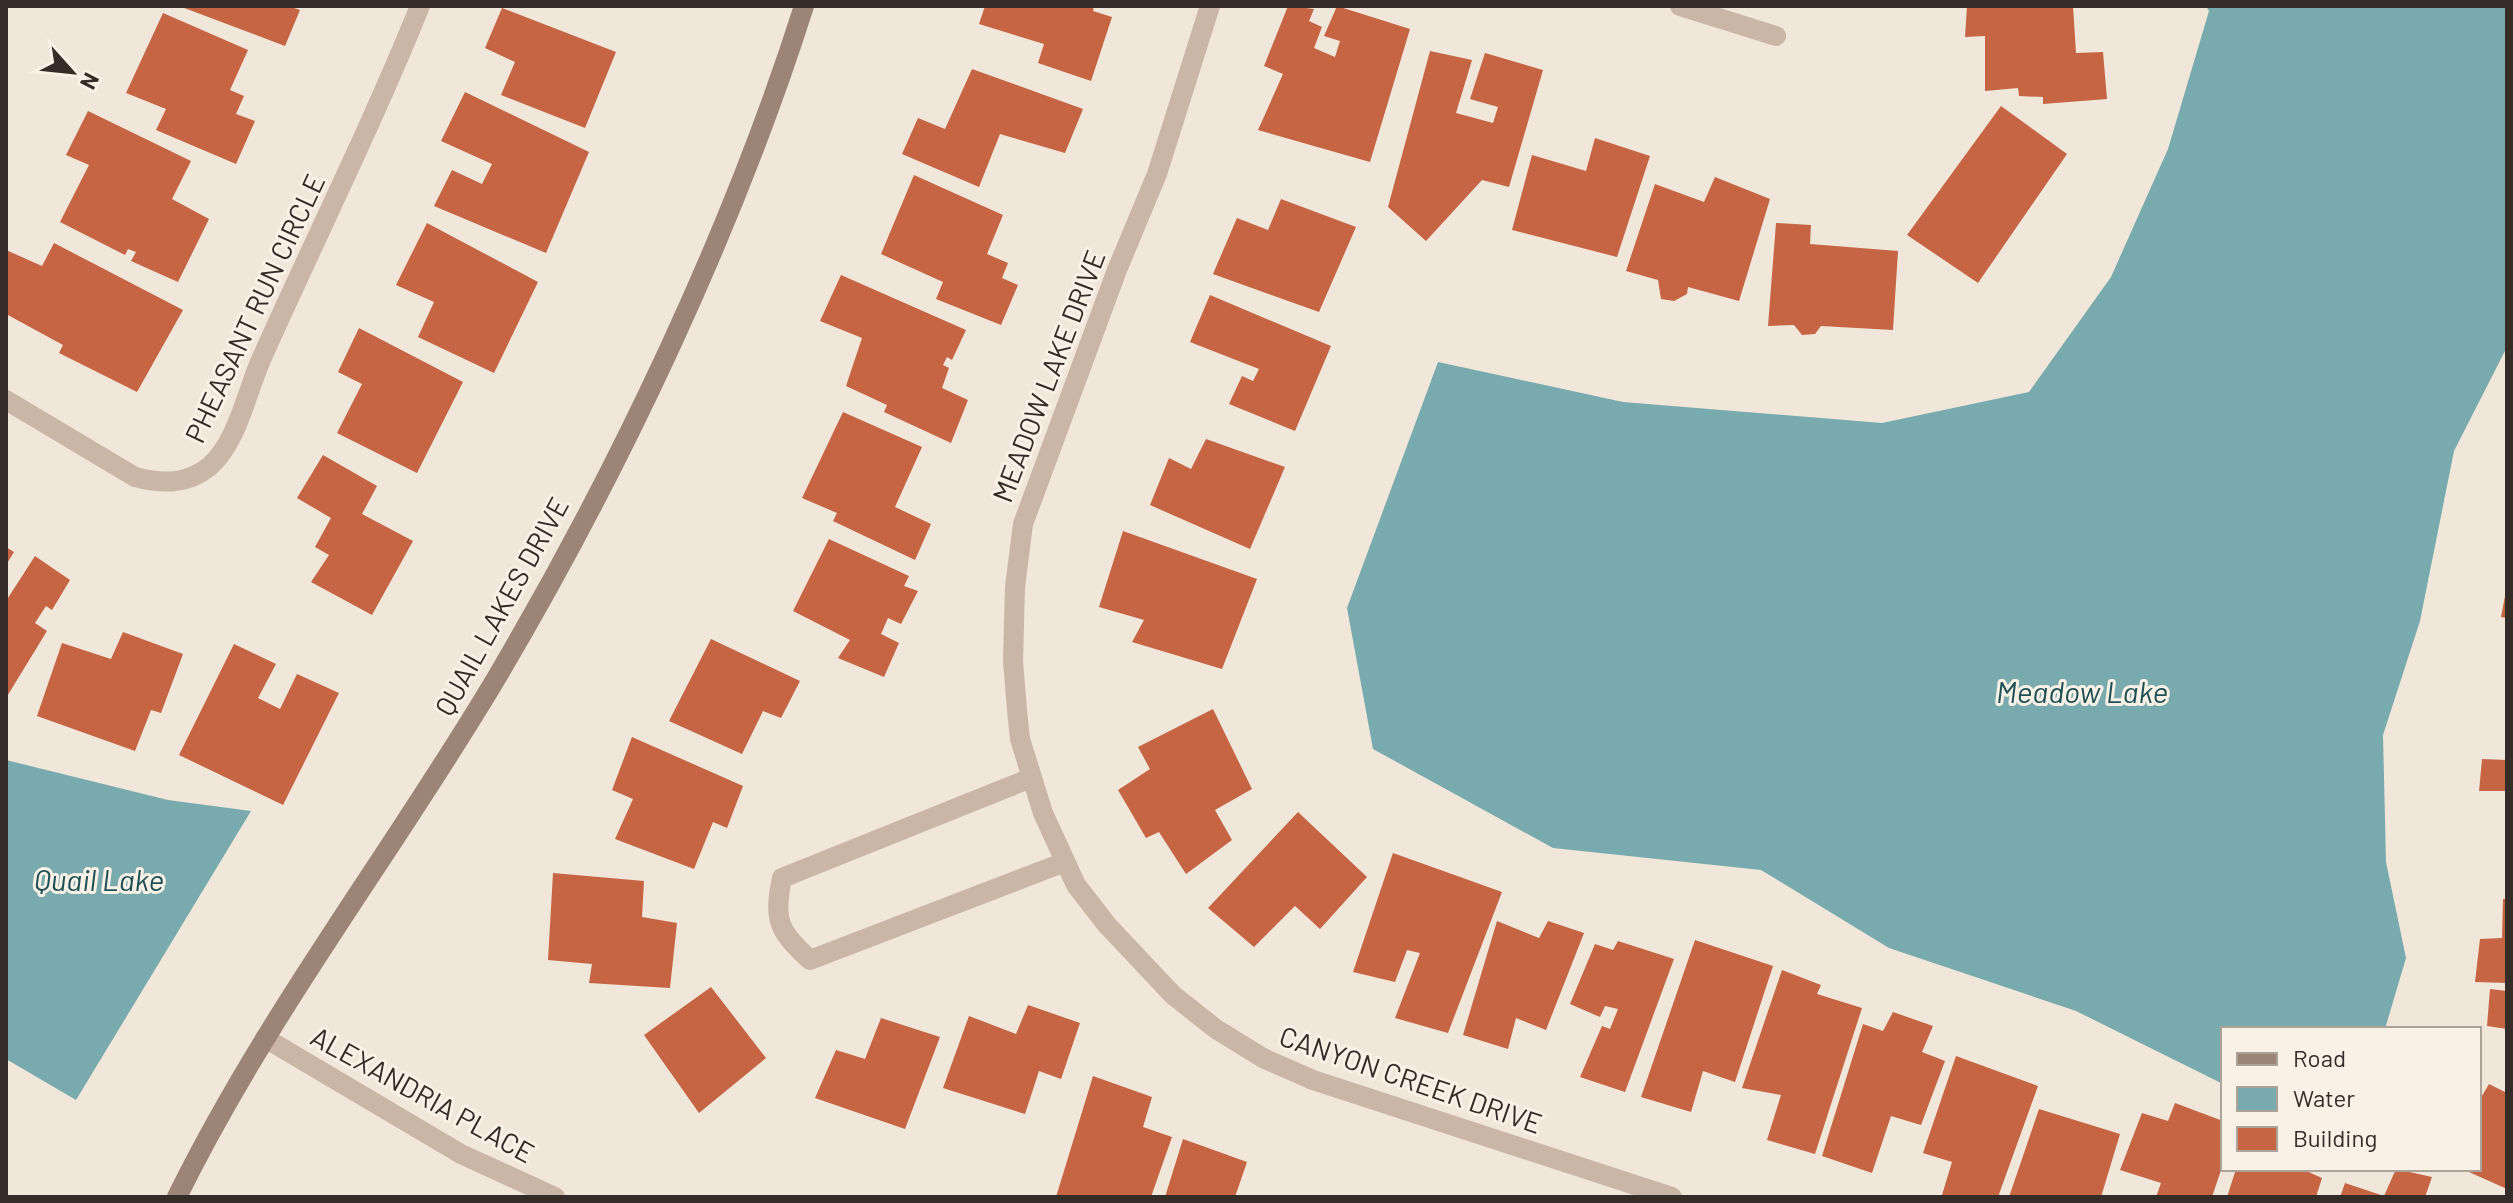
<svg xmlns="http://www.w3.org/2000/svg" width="2513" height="1203" font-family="Barlow,sans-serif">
<rect width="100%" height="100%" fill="#f1e6da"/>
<g fill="#79abae">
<polygon points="2206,6 2507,6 2507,347 2454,451 2420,621 2383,735 2386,862 2406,958 2385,1029 2223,1029 2223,1084 2076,1011 1889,948 1761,870 1553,848 1373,749 1347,608 1438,362 1623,402 1882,423 2029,392 2111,277 2168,149 2209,11"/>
<polygon points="6,760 168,800 251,811 76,1100 6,1059"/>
</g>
<g fill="#c56544">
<polygon points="179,6 288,6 300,10 285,46"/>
<polygon points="985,6 1094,6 1093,11 1112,17 1091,81 1038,63 1044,44 979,24"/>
<polygon points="1288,6 1314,9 1309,21 1322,27 1314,48 1335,57 1340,41 1324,36 1337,6 1410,29 1370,162 1258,130 1283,74 1264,66"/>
<polygon points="1967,6 2073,6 2076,53 2103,52 2107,99 2043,104 2043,97 2019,96 2018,88 1985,91 1985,36 1965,37"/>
<polygon points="502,8 616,52 585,128 501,95 515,62 485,48"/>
<polygon points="163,13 248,50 230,90 244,96 236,114 255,121 236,164 156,130 166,109 126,93"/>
<polygon points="1430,51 1472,60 1456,113 1493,123 1498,107 1470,99 1485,53 1543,70 1509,187 1482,180 1426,241 1388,207"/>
<polygon points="972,69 1083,109 1065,153 1000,134 979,187 902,154 918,118 945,129"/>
<polygon points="465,92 589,152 546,253 434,206 452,170 482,184 492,164 441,141"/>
<polygon points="2001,106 2067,154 1978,283 1907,235"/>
<polygon points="88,111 191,161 172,199 209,219 178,282 131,261 136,252 128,249 125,255 60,222 89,165 66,155"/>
<polygon points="1595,138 1650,156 1617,257 1512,230 1532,155 1586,171"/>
<polygon points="914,175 1003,215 987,254 1008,263 1002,278 1018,285 1001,325 936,299 943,282 881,254"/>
<polygon points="1715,177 1770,199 1739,301 1688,287 1687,294 1674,301 1661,299 1658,280 1626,271 1655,184 1704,202"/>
<polygon points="1281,199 1356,227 1319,312 1213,274 1237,218 1268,230"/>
<polygon points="427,223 538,282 494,373 418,337 434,302 396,285"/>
<polygon points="1776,223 1811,225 1810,244 1898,251 1893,330 1821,326 1815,334 1802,335 1794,325 1768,326"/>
<polygon points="54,243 183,310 137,392 59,353 63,345 6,314 6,250 42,266"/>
<polygon points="841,275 966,330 952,360 947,357 943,365 949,368 942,388 968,400 951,443 884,412 887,405 846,386 862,338 820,321"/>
<polygon points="1210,295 1331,346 1295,431 1229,404 1242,376 1253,381 1259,369 1190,342"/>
<polygon points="359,328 463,382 417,473 337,433 362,384 338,372"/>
<polygon points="843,412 922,447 895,507 931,524 915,560 833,521 837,513 802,498"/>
<polygon points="1206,439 1285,467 1250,549 1150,505 1169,458 1191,469"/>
<polygon points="323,455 377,486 362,514 413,541 372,615 311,582 329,555 315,547 331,518 297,498"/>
<polygon points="1123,531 1257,579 1222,669 1132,642 1144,620 1099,607"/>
<polygon points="829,539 909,576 904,586 918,591 901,624 888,618 881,634 899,643 884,677 838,658 850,640 793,611"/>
<polygon points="6,547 14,552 6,565"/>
<polygon points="35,556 70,580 52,610 46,606 35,623 47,631 6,698 6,601"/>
<polygon points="2506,591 2507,591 2507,618 2501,617"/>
<polygon points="123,632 183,654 161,713 151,710 135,751 37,716 62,643 111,659"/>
<polygon points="711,639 800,681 781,718 763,711 742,754 669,721"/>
<polygon points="234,644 276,664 258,698 280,709 297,674 339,693 283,805 179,755"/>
<polygon points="1213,709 1252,789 1215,810 1232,840 1186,874 1159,832 1146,838 1118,790 1150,769 1138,747"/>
<polygon points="632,737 743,786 727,828 713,822 694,869 615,839 633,799 612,790"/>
<polygon points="2482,759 2507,760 2507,791 2479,791"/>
<polygon points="1298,812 1367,877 1320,929 1295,906 1254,947 1208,908"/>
<polygon points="1393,853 1502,892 1448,1033 1395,1018 1420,953 1407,950 1395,982 1353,972"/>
<polygon points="553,873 644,881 642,917 677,923 670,988 589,983 592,964 548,960"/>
<polygon points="2503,899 2507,899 2507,983 2475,982 2480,939 2502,938"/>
<polygon points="1497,921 1539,938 1548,921 1584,933 1546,1030 1516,1018 1508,1049 1463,1035"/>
<polygon points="1695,940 1773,966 1735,1082 1703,1071 1691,1112 1641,1097"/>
<polygon points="1618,941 1674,959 1625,1092 1580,1077 1602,1026 1610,1029 1618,1009 1605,1006 1600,1017 1570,1004 1595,944 1613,950"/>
<polygon points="1782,970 1821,985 1817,994 1862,1008 1815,1154 1767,1140 1781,1095 1742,1088"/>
<polygon points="711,987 766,1058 699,1113 644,1035"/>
<polygon points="2490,989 2507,991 2507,1029 2487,1026"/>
<polygon points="1028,1005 1080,1023 1061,1079 1039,1071 1025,1114 943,1088 969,1016 1016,1034"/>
<polygon points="1893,1012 1933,1026 1922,1052 1945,1061 1921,1125 1891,1116 1872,1173 1822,1156 1863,1024 1883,1031"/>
<polygon points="881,1018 940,1037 905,1129 815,1098 836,1050 865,1059"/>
<polygon points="1956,1056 2038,1086 1998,1197 1942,1195 1952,1162 1923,1153"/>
<polygon points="1093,1076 1152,1097 1143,1127 1172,1137 1151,1197 1056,1197"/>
<polygon points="2489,1084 2507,1093 2507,1189 2469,1172 2479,1169 2479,1101"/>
<polygon points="2175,1103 2223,1121 2223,1164 2212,1197 2156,1197 2161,1183 2120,1170 2142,1113 2168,1121"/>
<polygon points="2039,1109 2120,1134 2101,1197 2009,1197"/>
<polygon points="1183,1139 1247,1162 1235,1197 1165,1197"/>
<polygon points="2236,1169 2302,1169 2322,1178 2316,1197 2227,1197"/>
<polygon points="2396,1169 2432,1177 2425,1197 2340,1197 2345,1183 2384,1196"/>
</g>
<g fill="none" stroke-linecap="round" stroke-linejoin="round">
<g stroke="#c9b6a6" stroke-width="20">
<polyline points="1210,6 1157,174 1117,270 1023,524 1015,587 1013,661 1017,710 1020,739 1043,813 1076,885 1107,925 1173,995 1216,1029 1263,1058 1313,1080 1672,1197"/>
<polyline points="1680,6 1776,36"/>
<path d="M6 400 135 477C162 484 187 485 210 466 237 442 246 395 260 362 313 243 371 127 420 6"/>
<path d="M1031 778 782 878C773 921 779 931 810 960L1065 862"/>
<polyline points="265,1038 461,1154 555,1197"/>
</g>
<path stroke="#9c8577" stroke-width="20" d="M177 1197C267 1014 393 852 497 677 618 472 732 233 804 6"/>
</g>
<g text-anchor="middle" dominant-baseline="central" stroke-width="6" stroke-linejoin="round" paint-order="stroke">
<g font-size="28" fill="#352c27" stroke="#f9f0e6">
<text transform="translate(254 308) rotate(-65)">PHEASANT RUN CIRCLE</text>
<text transform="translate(1048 376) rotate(-69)">MEADOW LAKE DRIVE</text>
<text transform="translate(501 606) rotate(-61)">QUAIL LAKES DRIVE</text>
<text transform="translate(1411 1079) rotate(19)">CANYON CREEK DRIVE</text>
<text transform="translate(423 1094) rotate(29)">ALEXANDRIA PLACE</text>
</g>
<g font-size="30" font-style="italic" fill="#1d5156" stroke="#f9f0e6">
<text x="2082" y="691">Meadow Lake</text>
<text x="99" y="879">Quail Lake</text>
</g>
</g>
<rect width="2513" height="1203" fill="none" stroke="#352c27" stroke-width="16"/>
<rect x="2221" y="1027" width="260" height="144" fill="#f9f0e6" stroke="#aba29a" stroke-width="2"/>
<rect x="2237" y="1053" width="40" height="12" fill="#9c8577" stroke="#aba29a" stroke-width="2"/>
<text x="2293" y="1067" font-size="24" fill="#352c27">Road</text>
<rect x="2237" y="1087" width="40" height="24" fill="#79abae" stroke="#aba29a" stroke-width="2"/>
<text x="2293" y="1107" font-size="24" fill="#352c27">Water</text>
<rect x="2237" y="1127" width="40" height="24" fill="#c56544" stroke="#aba29a" stroke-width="2"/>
<text x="2293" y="1147" font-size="24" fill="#352c27">Building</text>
<g transform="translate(72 72) rotate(117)" stroke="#f9f0e6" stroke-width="6" paint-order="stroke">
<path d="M0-6L14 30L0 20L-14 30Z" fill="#352c27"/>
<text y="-12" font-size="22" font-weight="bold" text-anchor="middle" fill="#352c27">N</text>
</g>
</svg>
